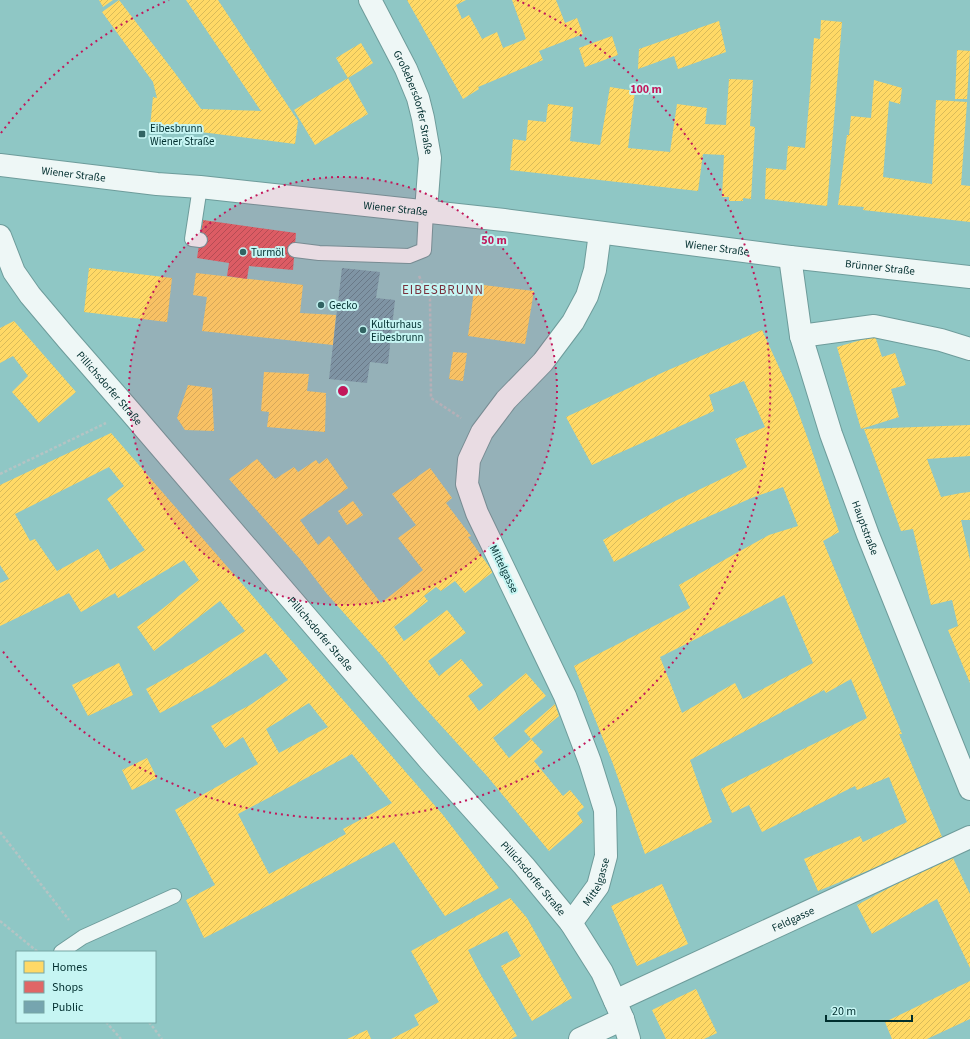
<svg xmlns="http://www.w3.org/2000/svg" width="970" height="1039" font-family="'Source Sans 3',sans-serif">
<defs>
<pattern id="homes-hatch" width="6" height="6" patternUnits="userSpaceOnUse"><rect width="6" height="6" fill="#ffd966"/><path d="M-1 1l2-2M0 6l6-6M5 7l2-2" fill="none" stroke="#d9bb59"/></pattern>
<pattern id="shops-hatch" width="6" height="6" patternUnits="userSpaceOnUse"><rect width="6" height="6" fill="#e06666"/><path d="M-1 1l2-2M0 6l6-6M5 7l2-2" fill="none" stroke="#b35454"/></pattern>
<pattern id="public-hatch" width="6" height="6" patternUnits="userSpaceOnUse"><rect width="6" height="6" fill="#76a5af"/><path d="M-1 1l2-2M0 6l6-6M5 7l2-2" fill="none" stroke="#5e878f"/></pattern>
</defs>
<rect width="100%" height="100%" fill="#8fc7c5"/>
<g fill="url(#homes-hatch)" fill-rule="evenodd">
<polygon points="99,0 113,0 103,7"/>
<polygon points="119,0 175,73 201,109 261,111 186,0 218,0 298,121 295,144 209,133 150,127 153,97 157,98 153,82 102,12"/>
<polygon points="407,0 466,0 456,5 462,19 469,15 482,39 497,32 503,48 526,39 512,0 556,0 565,23 577,18 583,34 539,51 543,60 478,87 479,89 463,99"/>
<polygon points="821,20 842,22 827,206 765,199 766,168 786,170 788,146 805,148 809,104 814,38 820,39"/>
<polygon points="719,21 726,52 678,69 674,56 638,69 639,49"/>
<polygon points="612,36 618,55 585,67 579,48"/>
<polygon points="361,43 373,63 348,78 336,58"/>
<polygon points="957,50 970,51 967,99 955,99"/>
<polygon points="348,78 368,114 315,145 294,110"/>
<polygon points="729,79 753,80 750,126 755,127 751,199 743,198 743,201 729,201 729,197 722,197 724,155 703,154 698,191 510,170 513,139 526,141 528,120 546,122 548,104 573,107 570,141 600,145 610,87 635,91 628,148 670,152 677,104 707,108 705,124 726,125"/>
<polygon points="874,80 902,88 900,104 889,101 883,177 932,184 936,100 967,102 961,185 970,186 970,222 863,210 864,207 838,205 847,135 849,135 851,116 871,118"/>
<polygon points="89,268 172,278 167,322 84,312"/>
<polygon points="196,273 303,285 300,313 336,315 333,345 202,331 207,297 193,295"/>
<polygon points="475,284 534,291 525,344 468,336"/>
<polygon points="14,321 76,392 39,423 12,392 28,376 13,356 0,363 0,328"/>
<path d="M762 330 793 398 809 442 839 532 823 541 902 734H899L942 837 872 869 818 891 804 859 860 836 863 842 907 822 889 777 857 790 855 786 762 832 749 805 732 813 721 789 867 718 851 679 826 693 824 690 690 760 712 822 645 854 613 764 574 666 690 608 679 585 769 535 798 526 783 487 754 497 684 527 614 562 603 540 673 502 747 467 735 439 765 427 744 381 709 395 714 411 592 465 566 417 666 371ZM784 595 813 663 743 699 735 683 682 713 660 657Z"/>
<polygon points="875,336 882,357 895,353 906,385 891,389 899,417 861,429 837,347"/>
<polygon points="453,352 467,353 463,381 449,379"/>
<polygon points="264,372 309,374 307,391 326,393 325,432 267,427 269,412 261,411"/>
<polygon points="188,385 212,388 214,431 185,430 177,418"/>
<polygon points="970,425 970,456 927,459 941,497 961,493 970,492 970,520 961,520 970,560 970,683 948,630 958,626 952,600 931,605 913,529 901,531 864,429"/>
<path d="M111 433 443 815 499 888 445 916 394 842 204 938 186 900 215 885 175 810 258 764 243 737 225 748 211 726 250 705 288 680 266 653 212 686 160 713 146 689 197 661 245 631 220 601 154 651 137 627 157 613 199 580 184 560 118 598 115 593 81 612 69 593 0 626V583L9 579 0 565V485ZM109 467 124 486 107 499 145 550 110 570 98 549 57 571 35 539 30 541 15 514ZM309 703 328 727 279 753 266 729ZM352 754 392 803 343 829 346 834 269 874 238 814Z"/>
<polygon points="327,458 348,488 300,520 318,545 329,536 381,603 423,570 398,538 416,525 392,494 430,468 452,498 446,503 471,536 468,537 493,572 465,593 455,581 441,591 436,587 424,596 428,601 394,627 404,641 447,610 466,633 428,661 439,676 461,659 483,685 468,696 479,711 526,673 546,696 493,738 509,758 531,739 543,752 534,761 563,796 570,790 584,807 577,813 583,822 549,851 487,776 414,696 383,657 327,594 300,559 229,479 257,459 275,479 294,467 298,472 316,460 319,464"/>
<polygon points="353,501 363,515 347,525 338,511"/>
<polygon points="119,663 133,695 88,716 72,685"/>
<polygon points="555,704 559,716 531,739 524,731"/>
<polygon points="147,758 157,778 132,790 122,770"/>
<polygon points="953,858 970,894 970,968 937,899 872,934 857,905 906,879"/>
<polygon points="662,884 688,944 637,966 611,906"/>
<polygon points="510,898 527,918 572,998 532,1021 501,966 521,956 507,931 468,950 482,977 517,1036 511,1039 391,1039 419,1025 414,1015 439,1002 411,951"/>
<polygon points="970,981 970,1019 927,1039 892,1039 885,1022"/>
<polygon points="696,989 717,1033 704,1039 666,1039 652,1010"/>
<polygon points="367,1030 371,1039 347,1039"/>
</g>
<polygon fill="url(#shops-hatch)" points="203,220 296,233 293,270 249,266 247,279 227,276 229,263 197,258"/>
<polygon fill="url(#public-hatch)" points="342,268 380,272 376,298 395,300 388,364 370,362 367,383 329,379"/>
<g fill="none" stroke-linecap="round" stroke-linejoin="round">
<defs>
<g id="service">
<polyline points="200,187 192,239 200,240"/>
<polyline points="295,250 319,253 409,256 424,250 426,211"/>
<polyline points="61,952 83,937 174,896"/>
</g>
<g id="minor">
<path id="s1" d="M790 257 801 336 831 434 868 535 970 789"/>
<polyline points="801,336 874,326 941,340 970,349"/>
<path id="s2" d="M571 923 598 886 606 856 605 810 590 762 565 696 477 513 467 484 469 460 482 432 506 400 543 362 573 322 587 296 595 270 600 233"/>
<path id="s3" d="M615 1001 970 837"/>
<polyline points="580,1039 623,1019"/>
</g>
<g id="tertiary">
<path id="s4" d="M370 0 406 69 418 98 423 118 430 158 426 211"/>
</g>
<g id="secondary">
<path id="s5" d="M0 236 14 272 30 295 68 340 129 410 430 761 524 866 571 923 602 972 623 1019 629 1039"/>
</g>
<g id="primary">
<path id="s6" d="M0 165 157 184 200 187 504 220 790 257 970 277"/>
</g>
</defs>
<use href="#service" stroke="#6e9c9b" stroke-width="16"/>
<use href="#minor" stroke="#6e9c9b" stroke-width="24"/>
<use href="#tertiary" stroke="#6e9c9b" stroke-width="24"/>
<use href="#secondary" stroke="#6e9c9b" stroke-width="24"/>
<use href="#primary" stroke="#6e9c9b" stroke-width="24"/>
<g stroke="#b4c4c4" stroke-width="2.5" stroke-dasharray="3 2" stroke-linecap="butt">
<polyline points="419,276 430,299 431,398 461,418"/>
<polyline points="0,474 106,423"/>
<polyline points="0,832 69,920"/>
<polyline points="0,921 38,952"/>
<polyline points="106,1022 121,1039"/>
<polyline points="149,1022 162,1039"/>
</g>
<use href="#service" stroke="#eef7f6" stroke-width="14"/>
<use href="#minor" stroke="#eef7f6" stroke-width="22"/>
<use href="#tertiary" stroke="#eef7f6" stroke-width="22"/>
<use href="#secondary" stroke="#eef7f6" stroke-width="22"/>
<use href="#primary" stroke="#eef7f6" stroke-width="22"/>
</g>
<circle cx="343" cy="391" r="214" fill="#c2185b" fill-opacity=".12"/>
<g fill="none" stroke="#c2185b" stroke-width="2" stroke-dasharray="2 4">
<circle cx="343" cy="391" r="214"/>
<path d="M1 133A428 428 0 0 1 169 0M517 0A428 428 0 1 1 1 649"/>
</g>
<g fill="#326463" stroke="#c6f5f3" stroke-width="1.5">
<rect x="138" y="130" width="8" height="8" rx="2"/>
<circle cx="243" cy="252" r="4"/>
<circle cx="321" cy="305" r="4"/>
<circle cx="363" cy="330" r="4"/>
</g>
<g text-anchor="middle" dominant-baseline="central" stroke-width="4" stroke-linejoin="round" paint-order="stroke">
<g font-size="11" fill="#002e2e" stroke="#c6f5f3">
<text stroke="none"><textPath href="#s4" startOffset="112">Großebersdorfer Straße</textPath></text>
<text stroke="none"><textPath href="#s6" startOffset="74">Wiener Straße</textPath></text>
<text stroke="none"><textPath href="#s6" startOffset="398">Wiener Straße</textPath></text>
<text stroke="none"><textPath href="#s6" startOffset="722">Wiener Straße</textPath></text>
<text stroke="none"><textPath href="#s6" startOffset="886">Brünner Straße</textPath></text>
<text stroke="none"><textPath href="#s5" startOffset="189">Pillichsdorfer Straße</textPath></text>
<text stroke="none"><textPath href="#s1" startOffset="282">Hauptstraße</textPath></text>
<text transform="translate(504 569) rotate(64)">Mittelgasse</text>
<text stroke="none"><textPath href="#s5" startOffset="513">Pillichsdorfer Straße</textPath></text>
<text stroke="none"><textPath href="#s5" startOffset="837">Pillichsdorfer Straße</textPath></text>
<text stroke="none"><textPath href="#s2" startOffset="49">Mittelgasse</textPath></text>
<text stroke="none"><textPath href="#s3" startOffset="196">Feldgasse</textPath></text>
</g>
<g font-size="11" fill="#002e2e" stroke="#c6f5f3" text-anchor="start">
<text x="150" y="128">Eibesbrunn<tspan x="150" dy="13">Wiener Straße</tspan></text>
<text x="251" y="252">Turmöl</text>
<text x="329" y="305">Gecko</text>
<text x="371" y="324">Kulturhaus<tspan x="371" dy="13">Eibesbrunn</tspan></text>
</g>
<g font-size="13" letter-spacing="1" fill="#79313c" stroke="#c6f5f3">
<text x="443" y="290">EIBESBRUNN</text>
</g>
</g>
<circle cx="343" cy="391" r="6" fill="#c2185b" stroke="#c6f5f3" stroke-width="2"/>
<g font-size="12" text-anchor="middle" font-weight="bold" fill="#c2185b" stroke="#c6f5f3" stroke-width="4" stroke-linejoin="round" paint-order="stroke">
<text x="646" y="93">100 m</text>
<text x="494" y="244">50 m</text>
</g>
<rect x="16" y="951" width="140" height="72" fill="#c6f5f3" stroke="#77a5a4"/>
<rect x="24" y="961" width="20" height="12" fill="#ffd966" stroke="#77a5a4"/>
<text x="52" y="971" font-size="12" fill="#002e2e">Homes</text>
<rect x="24" y="981" width="20" height="12" fill="#e06666" stroke="#77a5a4"/>
<text x="52" y="991" font-size="12" fill="#002e2e">Shops</text>
<rect x="24" y="1001" width="20" height="12" fill="#76a5af" stroke="#77a5a4"/>
<text x="52" y="1011" font-size="12" fill="#002e2e">Public</text>
<path d="M826 1015v6h86v-6" fill="none" stroke="#002e2e" stroke-width="2"/>
<text x="832" y="1015" font-size="12" fill="#002e2e" stroke="#c6f5f3" stroke-width="3" paint-order="stroke">20 m</text>
</svg>
